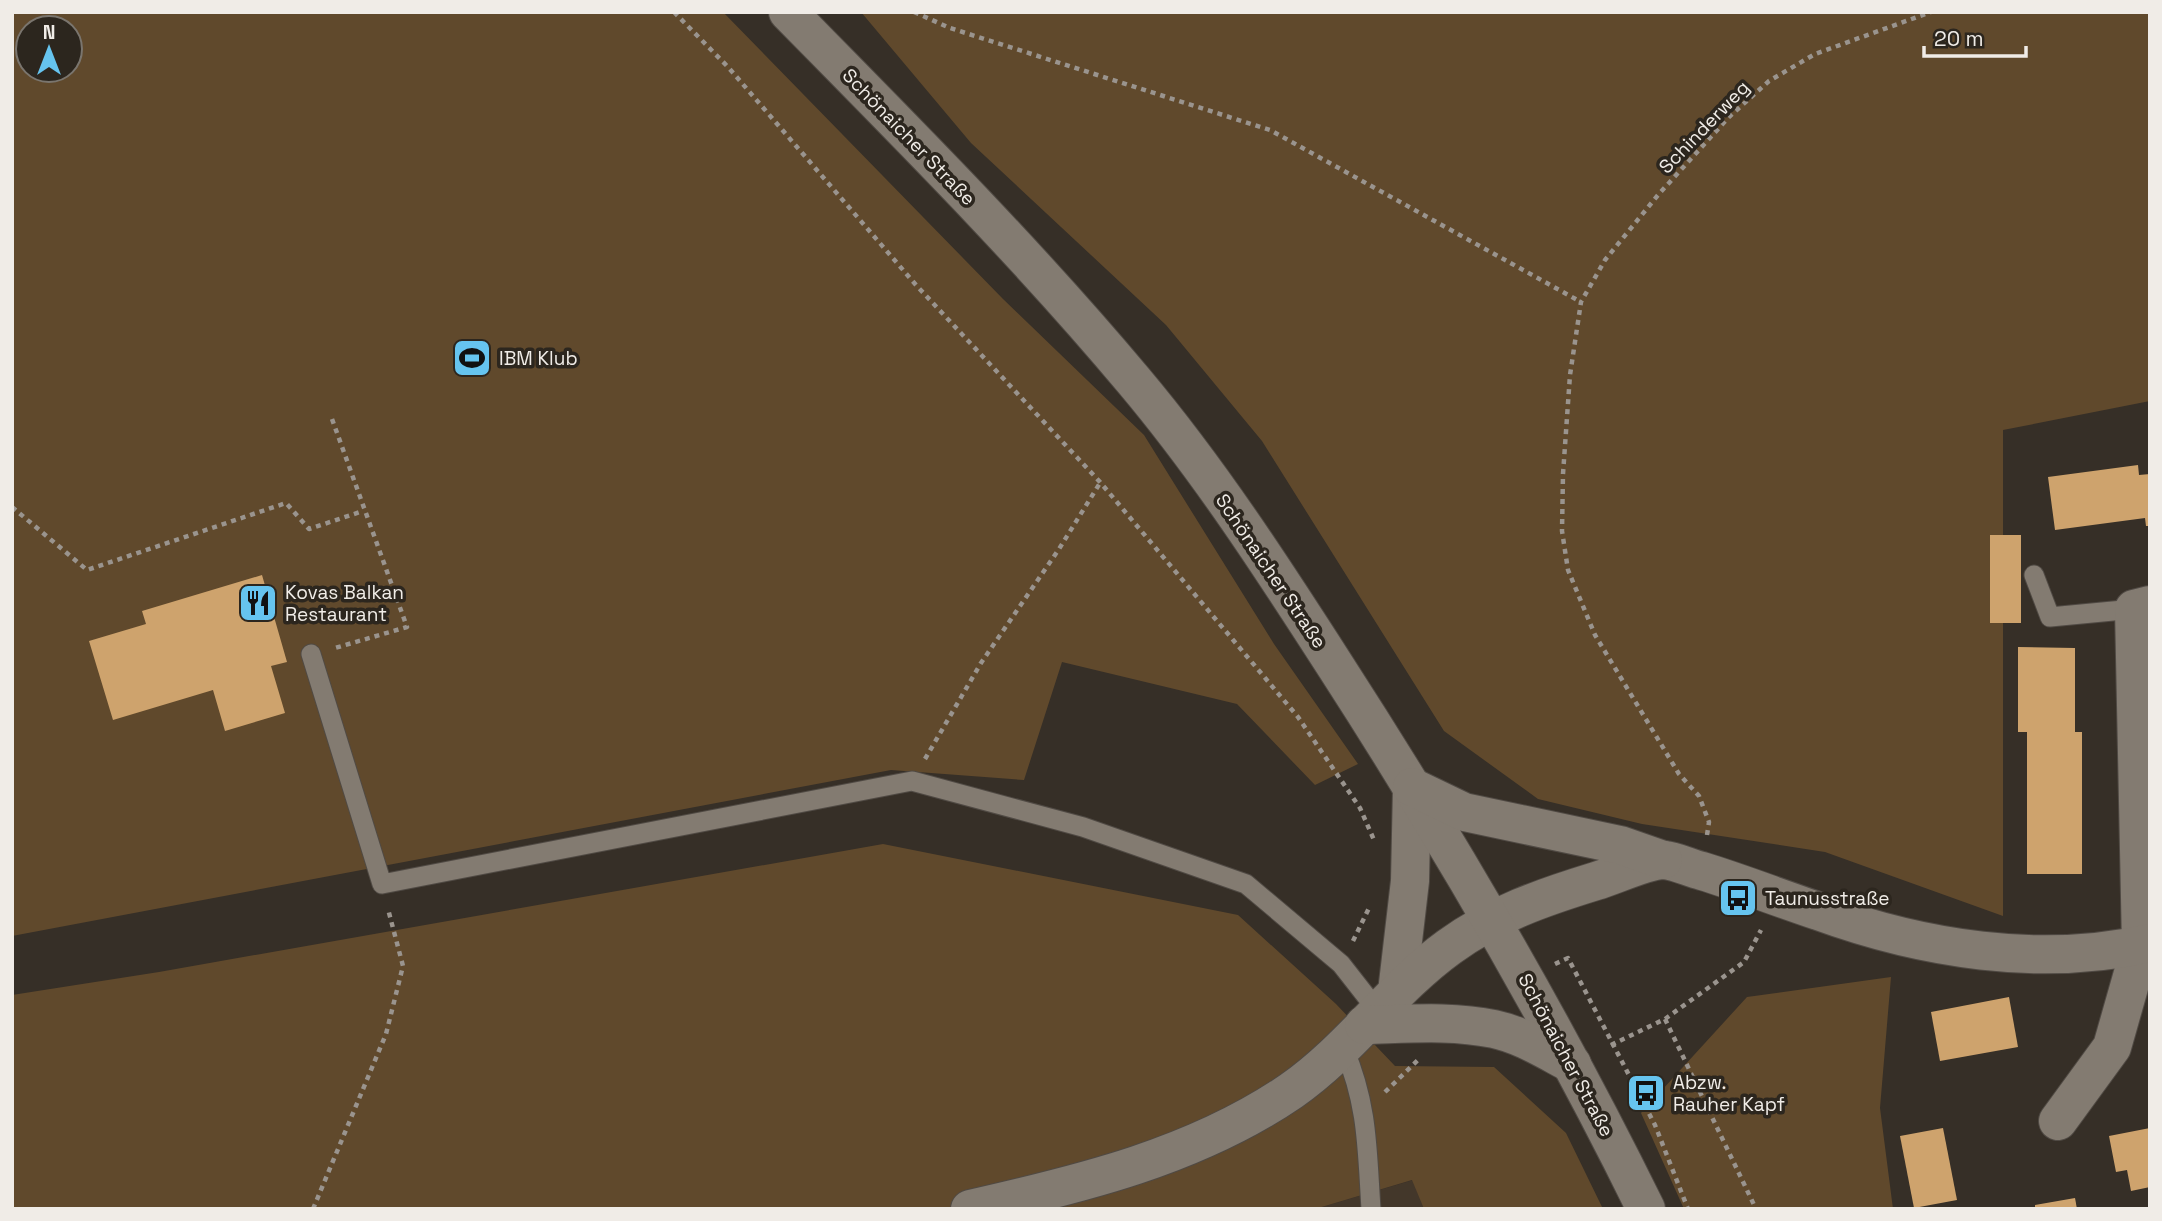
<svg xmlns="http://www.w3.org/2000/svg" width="2162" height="1221" font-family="'Space Grotesk',sans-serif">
<rect width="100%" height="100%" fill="#362f27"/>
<polygon fill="#43372a" points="1413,1180 1424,1209 1315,1209"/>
<g fill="#60492c" fill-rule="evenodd">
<path d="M12 12H723L1003 299 1144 435 1274 644 1358 764 1315 785 1237 704 1062 662 1024 780 891 770 12 936ZM28 28H70V70H28Z"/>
<polygon points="861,12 2150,12 2150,401 2003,430 2003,916 1825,852 1642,824 1538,799 1444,731 1262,441 1166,325 971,143"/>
<polygon points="883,844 1238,915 1336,1004 1395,1066 1494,1067 1566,1133 1603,1209 1424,1209 1412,1180 1315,1209 12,1209 12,995 159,972"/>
<polygon points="1891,977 1880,1108 1893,1209 1684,1209 1641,1113 1747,997"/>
</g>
<g fill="#cea36d">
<polygon points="2138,465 2139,475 2150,474 2150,526 2146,526 2145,518 2055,530 2048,477"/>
<rect x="1990" y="535" width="31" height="88"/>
<polygon points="262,575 287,662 271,666 285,713 225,731 213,690 113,720 89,641 146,624 142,611"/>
<polygon points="2018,647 2075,648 2075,732 2082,732 2082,874 2027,874 2027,732 2018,732"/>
<polygon points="2009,997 2018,1047 1940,1061 1931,1012"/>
<polygon points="1943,1128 1957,1200 1914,1208 1900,1136"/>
<polygon points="2150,1128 2150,1187 2131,1191 2127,1170 2116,1172 2109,1136"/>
<polygon points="2075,1198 2077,1209 2035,1209 2035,1205"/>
</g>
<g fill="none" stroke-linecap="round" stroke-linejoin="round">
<defs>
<g id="service">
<polyline points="2034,575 2050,617 2134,609"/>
<polyline points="311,654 382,884 912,781 1083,827 1246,884 1341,964 1377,1010"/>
<path d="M1344 1049C1368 1105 1367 1149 1371 1209"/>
</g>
<g id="minor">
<polyline points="1397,992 1410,881 1412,787"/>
<polyline points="2058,1121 2112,1047 2141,945 2134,609 2150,605"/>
<path d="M970 1209C1081 1184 1196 1156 1291 1091 1350 1050 1391 989 1449 947 1494 914 1544 897 1596 881 1613 876 1648 860 1664 860 1676 861 1690 868 1702 871 1741 883 1779 898 1818 911 1922 949 2040 968 2150 943"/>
</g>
<g id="secondary">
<path d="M788 12C906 132 1026 252 1134 381 1209 470 1273 569 1336 667 1449 842 1554 1022 1646 1209"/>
<polyline points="1412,787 1464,812 1620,845 1663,860"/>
<path d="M1364 1025C1407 1024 1452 1020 1494 1029 1522 1035 1547 1051 1572 1064"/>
</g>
</defs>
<use href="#service" stroke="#504a44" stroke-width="21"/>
<use href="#minor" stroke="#504a44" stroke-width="40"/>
<use href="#secondary" stroke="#504a44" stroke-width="40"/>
<g stroke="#9a948e" stroke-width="4.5" stroke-dasharray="5 5" stroke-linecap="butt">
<polyline points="674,12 728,67 916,285 1100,482 1298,717 1360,808 1374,840"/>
<polyline points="914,12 950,28 1270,130 1581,302"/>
<polyline points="332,419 407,627 335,648"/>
<polyline points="12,507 87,570 286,503 309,529 363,511"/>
<polyline points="925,759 981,663 1059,549 1100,483"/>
<polyline points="1707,835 1709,822 1699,796 1679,774 1595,635 1568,570 1562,531 1563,474 1570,375 1581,302 1605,260 1658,195 1729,117 1769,81 1815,54 1931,12"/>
<polyline points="1353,941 1369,908"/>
<polyline points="1555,964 1568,958 1655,1125 1688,1209"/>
<polyline points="1665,1019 1756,1209"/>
<polyline points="1611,1045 1665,1019 1744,962 1761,930"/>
<polyline points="1385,1092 1419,1059"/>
<polyline points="313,1209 386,1034 403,966 388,909"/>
</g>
<use href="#service" stroke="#837b71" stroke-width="19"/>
<use href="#minor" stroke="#837b71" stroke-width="38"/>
<use href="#secondary" stroke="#837b71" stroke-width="38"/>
</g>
<defs>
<symbol id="stadium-square" viewBox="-11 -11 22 22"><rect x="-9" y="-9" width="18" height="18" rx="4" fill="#66c4ef" stroke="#2c261e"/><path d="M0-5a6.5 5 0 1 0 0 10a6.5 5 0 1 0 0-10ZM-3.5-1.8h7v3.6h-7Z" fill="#111"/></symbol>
<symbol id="restaurant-square" viewBox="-11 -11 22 22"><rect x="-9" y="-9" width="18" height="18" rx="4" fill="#66c4ef" stroke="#2c261e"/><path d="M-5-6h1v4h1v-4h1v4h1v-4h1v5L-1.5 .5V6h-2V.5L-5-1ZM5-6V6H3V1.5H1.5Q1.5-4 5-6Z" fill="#111"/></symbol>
<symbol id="bus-square" viewBox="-11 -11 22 22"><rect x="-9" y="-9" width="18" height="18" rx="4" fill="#66c4ef" stroke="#2c261e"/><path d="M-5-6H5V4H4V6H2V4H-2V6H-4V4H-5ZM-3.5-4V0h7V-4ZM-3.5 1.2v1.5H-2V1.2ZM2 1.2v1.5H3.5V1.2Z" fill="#111"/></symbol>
</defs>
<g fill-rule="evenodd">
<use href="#stadium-square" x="450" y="336" width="44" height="44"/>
<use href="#restaurant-square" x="236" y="581" width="44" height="44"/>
<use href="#bus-square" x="1716" y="876" width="44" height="44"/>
<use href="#bus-square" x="1624" y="1071" width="44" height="44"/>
</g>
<g text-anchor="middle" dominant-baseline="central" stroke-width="7" stroke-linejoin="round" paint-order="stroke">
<g font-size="19" fill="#f0ece7" stroke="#2c261e">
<text transform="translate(1704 127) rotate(-46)">Schinderweg</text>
<text transform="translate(909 137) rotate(46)">Schönaicher Straße</text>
<text transform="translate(1271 571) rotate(56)">Schönaicher Straße</text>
<text transform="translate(1566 1055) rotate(62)">Schönaicher Straße</text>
</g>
<g font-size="19" fill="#f0ece7" stroke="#2c261e" text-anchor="start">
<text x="499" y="358">IBM Klub</text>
<text x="285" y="592">Kovas Balkan<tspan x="285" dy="22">Restaurant</tspan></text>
<text x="1765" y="898">Taunusstraße</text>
<text x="1673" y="1082">Abzw.<tspan x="1673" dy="22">Rauher Kapf</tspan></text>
</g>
</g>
<rect width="2162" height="1221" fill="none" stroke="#f0ece7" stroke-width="28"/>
<g transform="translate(49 49)"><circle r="33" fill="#2c261e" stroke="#7a756e" stroke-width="2"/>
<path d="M0-5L12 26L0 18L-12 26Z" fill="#66c4ef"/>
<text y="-10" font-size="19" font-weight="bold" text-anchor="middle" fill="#f0ece7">N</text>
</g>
<path d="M1924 46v10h102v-10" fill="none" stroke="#f0ece7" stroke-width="3.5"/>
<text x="1934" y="46" font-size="21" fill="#f0ece7" stroke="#2c261e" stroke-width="5" paint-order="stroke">20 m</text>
</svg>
